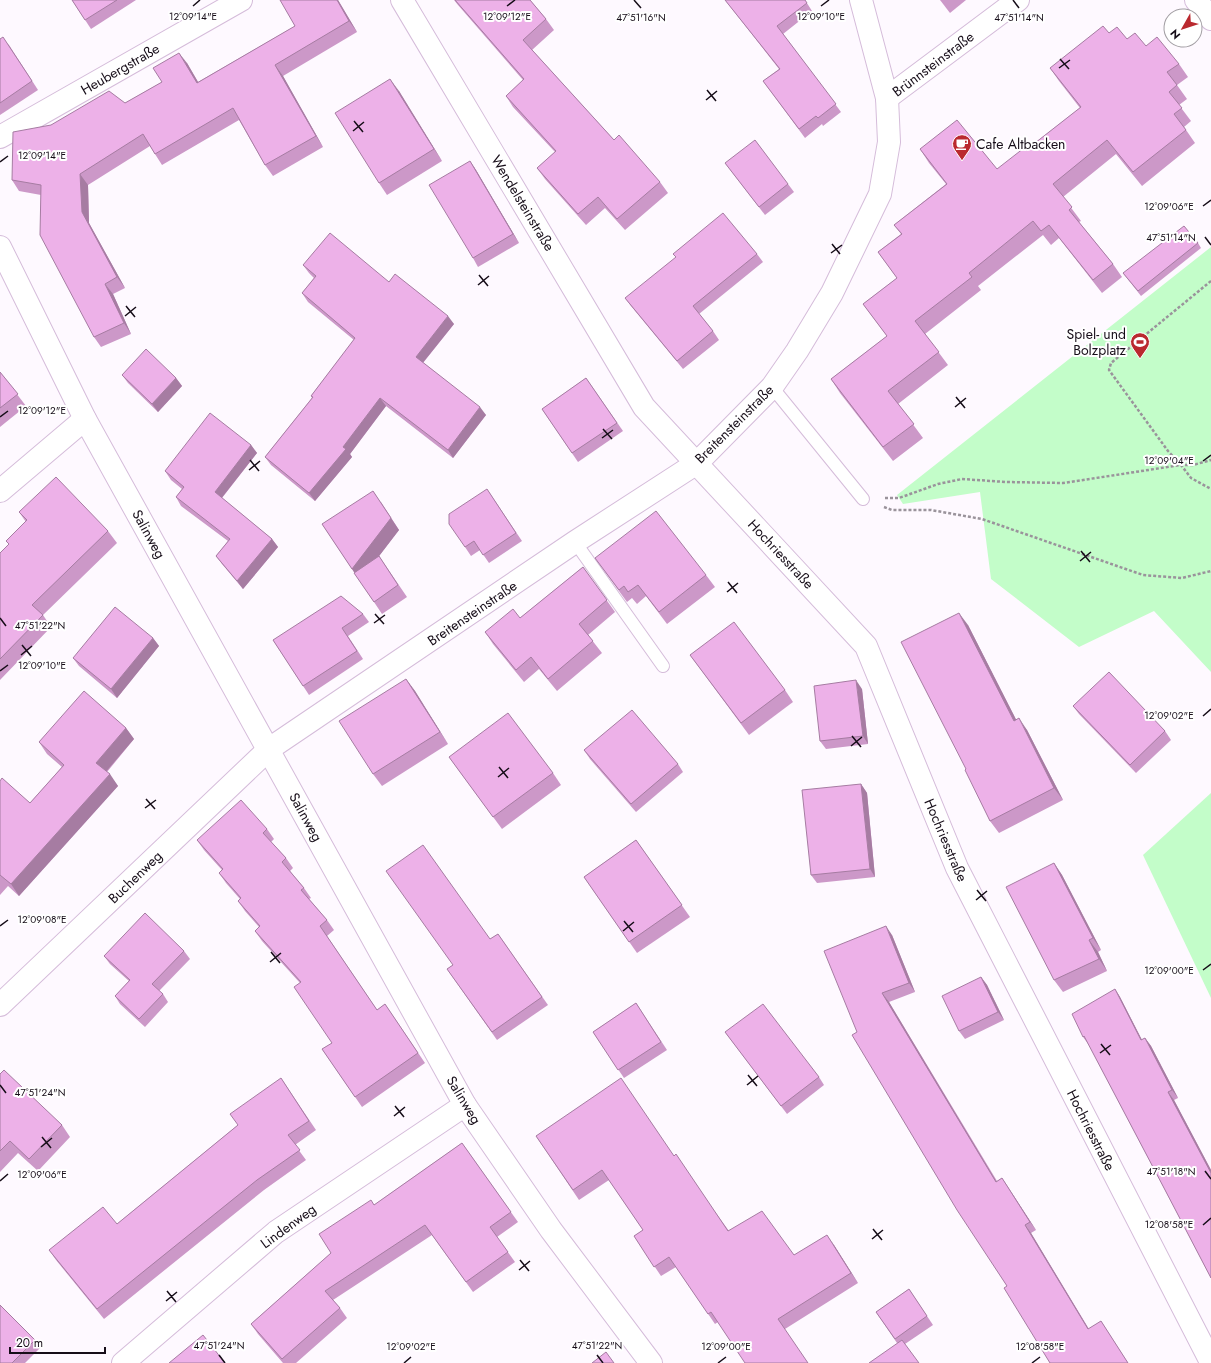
<svg xmlns="http://www.w3.org/2000/svg" width="1211" height="1363" font-family="Jost,sans-serif">
<rect width="100%" height="100%" fill="#fef9ff"/>
<g fill="#c3fdc9">
<polygon points="1211,247 1211,672 1154,611 1079,647 991,579 980,492 903,504 897,495"/>
<polygon points="1211,793 1211,998 1143,855"/>
</g>
<g fill="none" stroke-linecap="round" stroke-linejoin="round">
<defs>
<g id="service">
<polyline points="772,387 863,499"/>
<polyline points="575,542 663,666"/>
</g>
<g id="minor">
<polyline points="402,0 644,407 866,646 957,868 1211,1362"/>
<polyline points="1196,0 1211,19"/>
<polyline points="887,98 1018,0"/>
<polyline points="0,137 241,0"/>
<polyline points="0,247 85,419 465,1105 551,1230 651,1363"/>
<polyline points="0,491 85,419"/>
<polyline points="0,1005 269,749 575,542 697,463 772,387 797,351 832,293 880,194 889,142 887,98 861,0"/>
<polyline points="123,1363 276,1232 465,1105"/>
</g>
</defs>
<use href="#service" stroke="#d5bcda" stroke-width="14"/>
<use href="#minor" stroke="#d5bcda" stroke-width="24"/>
<g stroke="#9a939b" stroke-width="2.5" stroke-dasharray="3 2" stroke-linecap="butt">
<polyline points="1211,281 1111,363 1109,370 1168,451 1181,465 1193,465 1211,460"/>
<polyline points="885,498 899,498 938,484 962,479 1006,482 1063,483 1181,465 1191,478 1211,489"/>
<polyline points="884,507 892,510 931,510 982,519 1143,575 1182,578 1211,571"/>
</g>
<use href="#service" stroke="#fff" stroke-width="12"/>
<use href="#minor" stroke="#fff" stroke-width="22"/>
</g>
<g fill="#cc98c8">
<polygon points="72,0 136,0 91,29"/>
<polygon points="281,0 338,0 357,32 283,76 323,147 273,176 265,165 239,120 162,165 155,154 150,146 88,185 89,223 125,288 113,294 131,334 101,347 94,337 41,195 19,191 12,180 51,125 125,103 162,82 187,63 198,82 295,26"/>
<polygon points="454,0 530,0 546,19 554,30 532,50 614,140 660,182 668,193 625,230 605,208 586,225 545,179 537,168 555,152 513,107 506,96 523,80 458,5"/>
<polygon points="725,0 805,0 812,11 783,34 841,112 823,126 822,124 805,138 763,81 779,69"/>
<polygon points="940,0 966,0 950,13"/>
<polygon points="1109,33 1146,46 1179,64 1188,77 1177,85 1187,99 1179,105 1191,121 1184,127 1195,143 1142,186 1116,154 1063,197 1081,221 1079,222 1113,264 1122,277 1102,293 1059,238 1051,245 1043,235 978,286 981,290 925,334 948,365 898,404 923,438 893,461 840,393 831,379 887,336 863,304 897,278 878,252 901,234 894,225 946,184 929,163 920,149 997,169 1026,150 1080,108 1059,81 1050,68"/>
<polygon points="0,39 9,45 38,90 0,115"/>
<polygon points="399,91 442,161 387,195 379,183"/>
<polygon points="470,161 476,170 519,243 478,267 473,258"/>
<polygon points="725,163 788,184 794,192 765,215"/>
<polygon points="1198,243 1201,248 1141,296 1123,273"/>
<polygon points="757,254 763,262 699,314 713,331 719,340 683,369 631,306 625,298"/>
<polygon points="303,265 389,282 454,324 423,363 486,415 453,458 386,406 350,454 352,457 315,501 271,465 265,457 312,398 311,396 354,340 308,302 302,293 314,278 309,273"/>
<polygon points="0,372 26,406 0,427"/>
<polygon points="122,375 176,378 182,386 158,412 128,383"/>
<polygon points="586,378 623,431 578,462 542,409"/>
<polygon points="251,445 257,453 222,498 272,539 278,547 243,589 222,564 216,556 228,541 181,506 176,497 182,489 171,480 165,471"/>
<polygon points="487,489 522,541 489,563 480,550 471,556 465,547"/>
<polygon points="381,502 399,530 379,556 407,597 382,614 322,524"/>
<polygon points="19,512 108,531 117,543 43,615 51,627 0,680 0,553 9,544 6,541 26,522"/>
<polygon points="595,558 706,575 715,587 667,624 646,596 637,604 632,598 627,602"/>
<polygon points="583,567 615,612 588,635 602,653 557,691 539,669 524,682 493,644 485,632 520,618"/>
<polygon points="363,614 369,622 348,636 363,659 309,695 273,640"/>
<polygon points="968,625 1016,720 1027,730 1063,800 999,833 990,821 966,769"/>
<polygon points="153,638 159,646 117,698 79,666 73,658"/>
<polygon points="690,655 785,690 793,702 749,735"/>
<polygon points="406,679 415,691 448,744 382,786 373,774"/>
<polygon points="862,689 868,744 826,749 820,741"/>
<polygon points="1073,706 1165,731 1171,740 1136,773 1079,714"/>
<polygon points="126,728 134,739 107,772 118,786 19,896 8,886 0,895 0,781 30,803 62,767 47,754 39,742"/>
<polygon points="584,750 678,764 683,772 636,812 590,759"/>
<polygon points="449,757 553,773 561,785 502,829"/>
<polygon points="861,784 867,793 875,877 817,883 811,875"/>
<polygon points="267,829 274,839 271,842 286,858 293,868 290,871 304,888 311,898 309,899 327,920 334,930 327,936 377,1010 385,1004 425,1063 362,1107 322,1049 332,1043 300,983 262,941 255,931 259,927 245,911 238,901 240,899 226,883 219,873 222,870 204,850 197,840"/>
<polygon points="636,840 690,917 637,953 584,877"/>
<polygon points="1054,863 1062,875 1101,950 1098,952 1107,971 1063,992 1054,980"/>
<polygon points="498,934 548,1005 497,1040 447,969"/>
<polygon points="892,935 915,992 889,1002 997,1181 1002,1178 1036,1230 1031,1233 1089,1329 1101,1321 1128,1363 1050,1363 1007,1286 857,1032"/>
<polygon points="184,951 190,959 159,991 163,994 168,1002 145,1027 120,1004 115,996 129,981 110,964 104,956"/>
<polygon points="981,977 987,985 1004,1020 965,1039 959,1031"/>
<polygon points="1115,989 1120,997 1142,1040 1145,1038 1151,1046 1178,1098 1174,1100 1211,1170 1211,1278 1164,1188 1089,1045 1083,1037"/>
<polygon points="636,1003 667,1050 624,1078 593,1032"/>
<polygon points="725,1032 819,1077 824,1085 787,1114"/>
<polygon points="0,1074 62,1125 70,1137 38,1171 18,1153 0,1172"/>
<polygon points="281,1078 316,1130 295,1145 306,1160 264,1190 104,1319 56,1260 49,1250 117,1224 238,1125"/>
<polygon points="536,1136 674,1156 729,1231 794,1255 834,1245 858,1283 785,1329 718,1322 715,1324 676,1267 661,1276 634,1236 643,1230 609,1180 579,1200"/>
<polygon points="462,1143 518,1222 497,1237 515,1262 473,1292 432,1235 333,1300 340,1308 347,1318 296,1363 283,1363 258,1334 251,1324 331,1253 374,1205"/>
<polygon points="909,1289 933,1325 905,1344 897,1343 876,1312"/>
<polygon points="35,1340 40,1348 25,1363 0,1363"/>
</g>
<g fill="#a67ca2">
<polygon points="337,0 338,0 357,32 349,21"/>
<polygon points="179,53 187,63 205,94 197,83"/>
<polygon points="275,65 283,76 323,147 316,136"/>
<polygon points="390,79 399,91 442,161 434,149"/>
<polygon points="470,161 476,170 519,243 513,234"/>
<polygon points="80,174 88,185 89,223 125,288 117,277 82,212"/>
<polygon points="105,284 113,294 131,334 124,323"/>
<polygon points="448,316 454,324 421,365 416,357"/>
<polygon points="176,378 182,386 158,412 152,404"/>
<polygon points="380,398 386,406 350,454 352,457 315,501 309,493 343,447"/>
<polygon points="480,407 486,415 453,458 448,450"/>
<polygon points="251,445 257,453 220,500 215,492"/>
<polygon points="373,491 399,530 360,581 352,569"/>
<polygon points="272,539 278,547 243,589 237,581"/>
<polygon points="959,613 968,625 1023,733 1014,721"/>
<polygon points="153,638 159,646 117,698 111,689"/>
<polygon points="406,679 415,691 448,744 440,732"/>
<polygon points="856,680 862,689 868,744 863,736"/>
<polygon points="1019,718 1027,730 1063,800 1054,788"/>
<polygon points="126,728 134,739 104,774 96,763"/>
<polygon points="110,774 118,786 19,896 11,884"/>
<polygon points="861,784 867,793 875,877 870,869"/>
<polygon points="1054,863 1062,875 1101,950 1093,938"/>
<polygon points="886,926 892,935 915,992 909,983"/>
<polygon points="1089,940 1098,952 1107,971 1099,959"/>
<polygon points="981,977 987,985 1004,1020 998,1012"/>
<polygon points="1115,989 1120,997 1146,1048 1141,1040"/>
<polygon points="882,993 889,1002 1002,1191 996,1182"/>
<polygon points="1145,1038 1151,1046 1178,1098 1172,1090"/>
<polygon points="1168,1092 1174,1100 1211,1170 1211,1173"/>
<polygon points="1002,1178 1008,1187 1036,1230 1030,1222"/>
<polygon points="1025,1225 1031,1233 1094,1338 1088,1329"/>
<polygon points="827,1235 834,1245 858,1283 851,1273"/>
</g>
<g fill="#edb1e8" stroke="#a67ca2">
<polygon points="72,0 117,0 85,20"/>
<polygon points="280,0 337,0 349,21 275,65 316,136 265,165 233,108 155,154 143,134 80,174 82,212 117,277 105,284 124,323 94,337 40,235 41,185 12,180 13,132 51,125 109,91 125,103 162,82 153,68 179,53 197,83 295,26"/>
<polygon points="455,0 530,0 546,19 523,40 614,140 619,135 660,182 617,219 598,197 578,214 537,168 556,151 506,96 524,79"/>
<polygon points="725,0 805,0 807,3 777,26 836,104 818,118 816,116 799,129 763,81 780,69"/>
<polygon points="1103,26 1109,33 1117,27 1127,39 1135,33 1146,46 1157,37 1179,64 1167,72 1177,85 1169,92 1182,108 1174,114 1186,130 1133,172 1107,140 1053,184 1072,207 1069,210 1113,264 1093,280 1049,225 1041,231 1033,221 969,273 972,277 915,321 939,352 888,391 914,424 883,447 831,379 887,336 863,304 897,278 878,252 902,234 894,225 947,184 920,149 957,120 997,169 1024,148 1026,150 1081,107 1050,68"/>
<polygon points="3,37 32,81 0,103 0,39"/>
<polygon points="390,79 434,149 379,183 335,113"/>
<polygon points="755,140 788,184 759,207 725,163"/>
<polygon points="470,161 513,234 473,258 429,185"/>
<polygon points="723,213 757,254 693,306 713,331 677,361 625,298 676,257 673,254"/>
<polygon points="1184,226 1198,243 1138,291 1123,273"/>
<polygon points="330,233 389,282 395,274 448,316 416,357 480,407 448,450 380,398 343,447 346,449 309,493 265,457 313,397 311,396 355,338 302,293 316,276 303,265"/>
<polygon points="146,349 176,378 152,404 122,375"/>
<polygon points="0,372 18,394 0,408"/>
<polygon points="586,378 617,423 572,453 542,409"/>
<polygon points="210,413 251,445 215,492 272,539 237,581 216,556 230,539 176,497 184,487 165,471"/>
<polygon points="56,477 108,531 32,605 43,615 0,659 0,553 9,544 6,541 27,520 19,512"/>
<polygon points="487,489 516,533 483,555 474,541 465,547 449,524 449,514"/>
<polygon points="373,491 391,518 352,569 322,524"/>
<polygon points="656,511 706,575 659,612 638,585 628,592 624,586 619,590 595,558"/>
<polygon points="379,556 398,585 374,602 354,573"/>
<polygon points="583,567 607,600 579,624 593,641 548,679 531,657 516,670 485,632 513,609 520,618"/>
<polygon points="341,596 363,614 342,628 357,651 303,686 273,640"/>
<polygon points="115,607 153,638 111,689 73,658"/>
<polygon points="959,613 1014,721 1019,718 1054,788 990,821 965,770 966,769 901,642"/>
<polygon points="734,622 785,690 741,723 690,655"/>
<polygon points="1109,672 1165,731 1130,765 1073,706"/>
<polygon points="406,679 440,732 373,774 339,721"/>
<polygon points="856,680 863,736 820,741 814,686"/>
<polygon points="84,691 126,728 96,763 110,774 11,884 0,875 0,781 2,778 30,803 64,765 39,742"/>
<polygon points="632,710 678,764 631,804 584,750"/>
<polygon points="508,713 553,773 493,817 449,757"/>
<polygon points="861,784 870,869 811,875 802,790"/>
<polygon points="241,800 267,829 263,833 286,858 282,862 304,888 301,890 327,920 320,926 377,1010 385,1004 418,1053 355,1097 322,1049 332,1043 294,987 301,982 255,931 260,926 238,901 241,898 219,873 223,869 197,840"/>
<polygon points="636,840 682,905 629,942 584,877"/>
<polygon points="423,845 490,939 498,934 542,997 492,1032 447,969 453,965 386,871"/>
<polygon points="1054,863 1093,938 1089,940 1099,959 1054,980 1006,887"/>
<polygon points="145,913 184,951 152,984 163,994 139,1019 115,996 130,980 104,956"/>
<polygon points="886,926 909,983 882,993 996,1182 1002,1178 1030,1222 1025,1225 1088,1329 1101,1321 1128,1363 1050,1363 1004,1288 1007,1286 957,1210 852,1035 857,1032 824,951"/>
<polygon points="981,977 998,1012 959,1031 942,996"/>
<polygon points="1115,989 1141,1040 1145,1038 1172,1090 1168,1092 1211,1173 1211,1278 1164,1188 1084,1036 1083,1037 1072,1014"/>
<polygon points="636,1003 661,1042 618,1070 593,1032"/>
<polygon points="763,1004 819,1077 781,1106 725,1032"/>
<polygon points="4,1070 62,1125 29,1159 10,1141 0,1151 0,1074"/>
<polygon points="281,1078 309,1121 288,1135 300,1150 257,1180 97,1309 49,1250 103,1207 117,1224 238,1125 230,1114"/>
<polygon points="621,1078 674,1156 676,1154 728,1231 762,1211 794,1255 827,1235 851,1273 778,1319 808,1363 745,1363 711,1312 708,1314 669,1257 654,1267 634,1236 643,1230 602,1170 573,1190 536,1136"/>
<polygon points="462,1143 511,1212 490,1227 508,1252 466,1282 425,1225 325,1291 340,1308 282,1359 251,1324 331,1253 319,1234 371,1200 374,1205"/>
<polygon points="909,1289 927,1316 895,1339 876,1312"/>
<polygon points="0,1305 35,1340 12,1363 0,1363"/>
<polygon points="203,1335 225,1363 169,1363"/>
<polygon points="902,1340 919,1363 869,1363"/>
<polygon points="606,1352 614,1363 592,1363"/>
</g>
<path fill="none" stroke="#160d18" stroke-width="1.5" d="M634 0 641 8M1013 0 1019 8M193 6 200 0M507 6 515 0M821 6 829 0M1060 59 1069 69M1059 68 1070 60M707 90 716 101M706 100 717 91M354 121 363 132M353 131 364 122M0 162 8 156M1203 206 1211 200M1205 237 1211 245M832 244 840 254M831 253 842 245M479 275 488 286M478 285 489 276M126 306 135 317M125 316 136 307M956 397 965 408M955 407 966 398M0 417 8 411M603 429 612 439M602 438 613 430M250 460 259 471M1203 461 1211 455M249 470 260 461M1081 551 1090 562M1080 561 1091 552M728 582 737 593M727 592 738 583M375 614 384 624M0 618 6 626M374 623 385 615M22 645 31 656M21 655 32 646M0 671 8 665M1203 716 1211 709M852 736 861 747M851 746 862 737M499 767 508 778M498 777 509 768M146 799 155 809M145 808 156 800M977 890 986 901M976 900 987 891M624 921 633 932M0 926 8 920M623 931 634 922M271 952 280 963M270 962 281 953M1203 970 1211 964M1101 1044 1110 1055M1100 1053 1111 1045M748 1075 757 1086M0 1085 6 1093M747 1085 758 1076M395 1106 404 1117M394 1116 405 1107M42 1137 51 1148M41 1147 52 1138M1205 1171 1211 1179M0 1181 8 1174M1203 1225 1211 1218M873 1229 882 1240M872 1239 883 1230M520 1260 529 1271M519 1270 530 1261M167 1291 176 1302M166 1301 177 1292M219 1355 225 1363M597 1355 603 1363M404 1363 411 1357M718 1363 726 1357M1032 1363 1040 1357"/>
<defs>
<symbol id="cafe-pin" viewBox="-11 -11 22 30"><path d="M0 17L-7.5 6A9.5 9.5 0 1 1 7.5 6Z" fill="#ba292f" stroke="#fff"/><path d="M-5.5-4.5H6V0H3Q3 3.5 0 3.5H-2.5Q-5.5 3.5-5.5 0ZM3-3.2v2h1.7v-2ZM-6 4.5H4V6H-6Z" fill="#fff"/></symbol>
<symbol id="stadium-pin" viewBox="-11 -11 22 30"><path d="M0 17L-7.5 6A9.5 9.5 0 1 1 7.5 6Z" fill="#ba292f" stroke="#fff"/><path d="M0-5a6.5 5 0 1 0 0 10a6.5 5 0 1 0 0-10ZM-3.5-1.8h7v3.6h-7Z" fill="#fff"/></symbol>
</defs>
<g fill-rule="evenodd">
<use href="#cafe-pin" x="951" y="133" width="22" height="30"/>
<use href="#stadium-pin" x="1129" y="331" width="22" height="30"/>
</g>
<g text-anchor="middle" dominant-baseline="central" stroke-width="4" stroke-linejoin="round" paint-order="stroke">
<g font-size="14" fill="#160d18" stroke="#fff">
<text transform="translate(933 64) rotate(-37)">Brünnsteinstraße</text>
<text transform="translate(120 69) rotate(-30)">Heubergstraße</text>
<text transform="translate(523 203) rotate(59)">Wendelsteinstraße</text>
<text transform="translate(734 424) rotate(-45)">Breitensteinstraße</text>
<text transform="translate(149 534) rotate(61)">Salinweg</text>
<text transform="translate(781 554) rotate(47)">Hochriesstraße</text>
<text transform="translate(472 613) rotate(-34)">Breitensteinstraße</text>
<text transform="translate(306 817) rotate(61)">Salinweg</text>
<text transform="translate(946 840) rotate(67)">Hochriesstraße</text>
<text transform="translate(135 877) rotate(-44)">Buchenweg</text>
<text transform="translate(464 1100) rotate(59)">Salinweg</text>
<text transform="translate(1091 1130) rotate(63)">Hochriesstraße</text>
<text transform="translate(288 1226) rotate(-36)">Lindenweg</text>
</g>
<g font-size="14" fill="#160d18" stroke="#fff" text-anchor="start">
<text x="976" y="144">Cafe Altbacken</text>
<text x="1126" y="334" text-anchor="end">Spiel- und<tspan x="1126" dy="16">Bolzplatz</tspan></text>
</g>
</g>
<g font-size="10" text-anchor="middle" fill="#160d18" stroke="#fff" stroke-width="4" stroke-linejoin="round" paint-order="stroke">
<text x="193" y="20">12°09'14"E</text>
<text x="507" y="20">12°09'12"E</text>
<text x="821" y="20">12°09'10"E</text>
<text x="1019" y="21">47°51'14"N</text>
<text x="641" y="21">47°51'16"N</text>
<text x="42" y="159">12°09'14"E</text>
<text x="1169" y="210">12°09'06"E</text>
<text x="1171" y="241">47°51'14"N</text>
<text x="42" y="414">12°09'12"E</text>
<text x="1169" y="464">12°09'04"E</text>
<text x="40" y="629">47°51'22"N</text>
<text x="42" y="669">12°09'10"E</text>
<text x="1169" y="719">12°09'02"E</text>
<text x="42" y="923">12°09'08"E</text>
<text x="1169" y="974">12°09'00"E</text>
<text x="40" y="1096">47°51'24"N</text>
<text x="1171" y="1175">47°51'18"N</text>
<text x="42" y="1178">12°09'06"E</text>
<text x="1169" y="1228">12°08'58"E</text>
<text x="219" y="1349">47°51'24"N</text>
<text x="597" y="1349">47°51'22"N</text>
<text x="411" y="1350">12°09'02"E</text>
<text x="726" y="1350">12°09'00"E</text>
<text x="1040" y="1350">12°08'58"E</text>
</g>
<g transform="translate(1183 28) rotate(231)"><circle r="19" fill="#ffffff" stroke="#a29ea3"/>
<path d="M0-3L7 15L0 10L-7 15Z" fill="#ba292f"/>
<text y="-6" font-size="11" font-weight="bold" text-anchor="middle" fill="#160d18">N</text>
</g>
<path d="M10 1347v6h95v-6" fill="none" stroke="#160d18" stroke-width="2"/>
<text x="16" y="1347" font-size="12" fill="#160d18" stroke="#ffffff" stroke-width="3" paint-order="stroke">20 m</text>
</svg>
